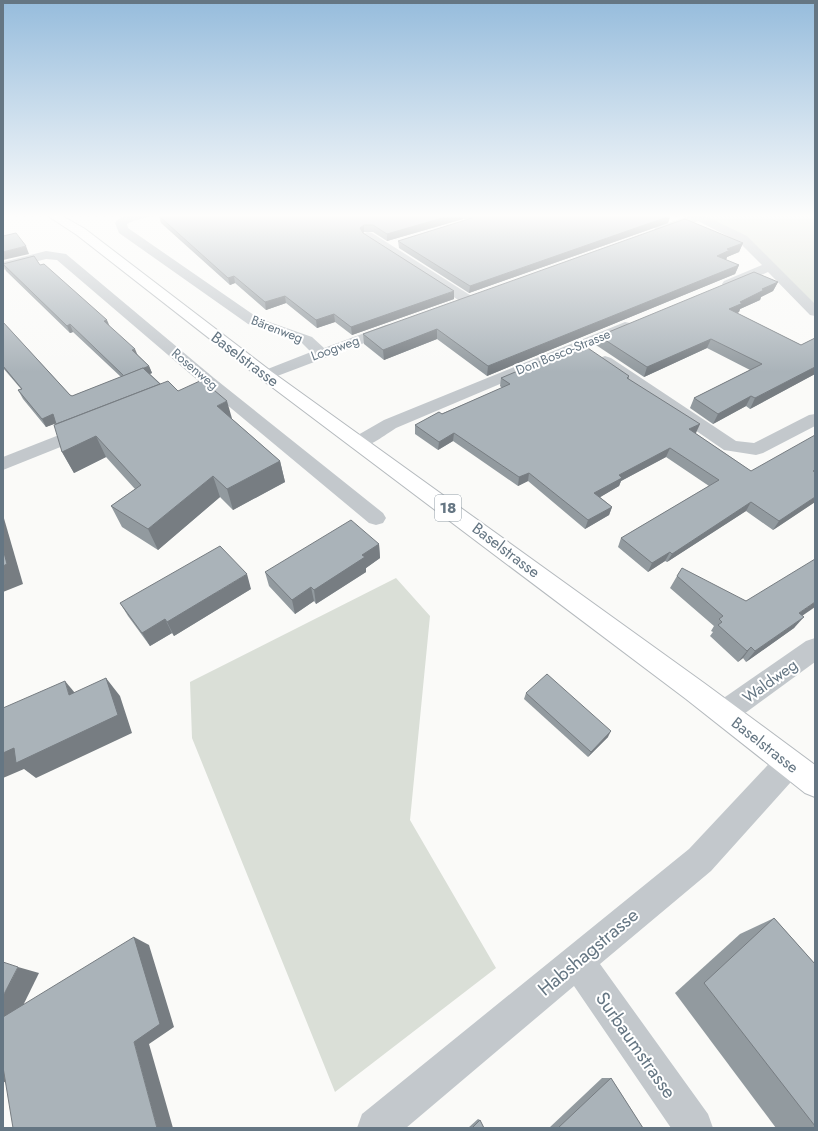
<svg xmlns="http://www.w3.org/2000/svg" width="818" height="1131" font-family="Jost,sans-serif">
<rect width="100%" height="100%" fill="#fafaf8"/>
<g fill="#dadfd7">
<polygon points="693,214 815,214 815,312 743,239"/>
<polygon points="396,578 430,616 410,820 496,968 335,1092 192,738 190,682"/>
</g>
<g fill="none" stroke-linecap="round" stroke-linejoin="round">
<defs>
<polygon id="primary" points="45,214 59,214 85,229 272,372 704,683 815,765 815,797 805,793 686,699 260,378 77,235"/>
</defs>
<use href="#primary" stroke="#b5babe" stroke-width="2"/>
<g fill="#c3c8cc" fill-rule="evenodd">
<path d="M132 214H153L151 216 133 221 127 224 128 228 258 318 312 337 324 348 386 325 391 324 396 325 398 328 396 331 272 378 266 380 260 378 258 375 260 372 311 352 302 343 248 324 119 233 115 223C119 217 126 215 132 214Z"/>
<polygon points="687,214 701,214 747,236 815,304 815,316 810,315 768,272 734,287 724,287 722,284 724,281 762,265 739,242 698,221 660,234 656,233 654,230 656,227 689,216"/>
<polygon points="368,232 372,233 473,297 475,300 473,303 468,304 463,303 364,239 362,236 364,233"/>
<polygon points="46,251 66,254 214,378 383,513 386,518 383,523 376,525 369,523 202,384 57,260 46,259 3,270 3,262"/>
<path d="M625 322 630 323 632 326 630 329 396 428C383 436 366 451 351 447L348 443 351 439 384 420Z"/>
<polygon points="605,356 611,358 736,441 754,443 809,415 815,414 815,426 763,453 756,455 724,450 599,364 597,361 599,358"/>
<polygon points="87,424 93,426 96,430 93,434 3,470 3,457"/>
<polygon points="815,638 815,662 733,722 724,725 715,722 711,713 715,704 806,641"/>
<polygon points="789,749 799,753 803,763 799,773 711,871 600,964 708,1114 713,1128 671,1128 574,986 406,1128 357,1128 362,1114 689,849 779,753"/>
</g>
<use href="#primary" fill="#fff" fill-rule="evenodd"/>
</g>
<g fill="#929a9f">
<polygon points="166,214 665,214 670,216 668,223 469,293 399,248 398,241 471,219 463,219 387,241 373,232 364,232 363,233 454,299 352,335 335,322 317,328 286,303 266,310 235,283 230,285 161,223 159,216"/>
<polygon points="743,243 739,252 727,257 726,260 739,265 735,274 487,376 437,339 384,360 364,344 363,334"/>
<polygon points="3,264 40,265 109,326 149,366 152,373 150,374 161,384 178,391 232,419 280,461 285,482 233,510 220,497 158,550 122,527 111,506 135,489 106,457 74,473 62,452 56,423 46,427 23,399 18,390 21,389 3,368 3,322 70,395 72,396 121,377 73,332 70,333 6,271"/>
<polygon points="778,282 773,291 761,297 760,300 740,309 739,312 737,313 801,345 815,338 815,374 750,409 746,406 713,424 690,408 694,398 750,370 707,348 644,377 596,345 599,336"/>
<polygon points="629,376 629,379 696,433 695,433 751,471 815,502 773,530 746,511 667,562 665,561 648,572 618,547 621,538 709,486 666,457 621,481 619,486 600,497 612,507 609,515 585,529 528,481 518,486 453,441 438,450 415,434 415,425 502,388 500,386 501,378"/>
<polygon points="379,544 380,558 366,568 366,572 316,604 314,601 295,614 269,586 265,572"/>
<polygon points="677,576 746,601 802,616 794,628 746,662 743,658 738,662 710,636 713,632 711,631 714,626 670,588"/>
<polygon points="251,589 174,636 172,633 150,646 128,616 120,603"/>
<polygon points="526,693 608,737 588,757 524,699"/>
<polygon points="774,918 815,964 815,1128 776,1128 675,993 740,934"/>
<polygon points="602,1078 611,1078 643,1128 549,1128"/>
<polygon points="478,1119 480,1120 484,1128 468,1128"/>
</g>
<g fill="#777d82">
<polygon points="456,214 463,214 463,219 387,241 387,234"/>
<polygon points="670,216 668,223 469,293 470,286"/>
<polygon points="364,225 364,232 361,235 360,228"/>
<polygon points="743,243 739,252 727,257 726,260 717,256 727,249"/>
<polygon points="26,246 29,254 3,260 3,252"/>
<polygon points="739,265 735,274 487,376 488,366"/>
<polygon points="234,276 235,283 230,285 228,278"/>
<polygon points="778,282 773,291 761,297 760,300 740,309 739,312 725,319 729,309 740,302 762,289"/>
<polygon points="454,291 454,299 352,335 351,327"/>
<polygon points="285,296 286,303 266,310 265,302"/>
<polygon points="334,314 335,322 317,328 316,320"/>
<polygon points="107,320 110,327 104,321"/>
<polygon points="70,324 73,332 70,333 67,326"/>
<polygon points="437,329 437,339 384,360 383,350"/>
<polygon points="711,339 707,348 644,377 647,367"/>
<polygon points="135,349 138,356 132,350"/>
<polygon points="149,366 152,373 127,383 124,376"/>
<polygon points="815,367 815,374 750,409 755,398"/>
<polygon points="751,396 746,406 713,424 718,414"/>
<polygon points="227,401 233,422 217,406"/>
<polygon points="53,414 57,423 46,427 42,419"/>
<polygon points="700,424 696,433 686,438 689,429"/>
<polygon points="454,433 453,441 438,450 439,442"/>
<polygon points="96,436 106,457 74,473 62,452"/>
<polygon points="670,448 666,457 621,481 619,486 592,502 594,493 619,475"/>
<polygon points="280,461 285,482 233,510 227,489"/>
<polygon points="529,473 528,481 518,486 519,477"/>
<polygon points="213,476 220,497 158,550 148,529"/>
<polygon points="815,497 815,502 773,530 779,521"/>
<polygon points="751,502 746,511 667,562 672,554"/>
<polygon points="612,507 609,515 585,529 588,520"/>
<polygon points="3,515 23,584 3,592"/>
<polygon points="379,544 380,558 366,568 366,572 316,604 314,590 362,555"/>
<polygon points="670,552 665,561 648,572 652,563"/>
<polygon points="247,574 251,589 174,636 167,622"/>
<polygon points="311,587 314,601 295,614 292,600"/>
<polygon points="815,602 815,607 789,625 799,613"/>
<polygon points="804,617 794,628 746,662 755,651"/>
<polygon points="165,619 172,633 150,646 142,633"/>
<polygon points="751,647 743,658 738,662 747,651"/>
<polygon points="106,678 120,696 132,733 36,778 24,769 3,778 3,753"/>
<polygon points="65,681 80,699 69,695"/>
<polygon points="611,731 608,737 588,757 591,752"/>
<polygon points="134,937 149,945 174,1027 149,1044 173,1128 157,1128 134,1042"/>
<polygon points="18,967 39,973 11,1030 3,1029 3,996"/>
<polygon points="3,1067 27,1068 3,1083"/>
</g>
<g fill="#aab3b9" stroke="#777d82">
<polygon points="166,214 456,214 387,234 373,225 364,225 360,228 363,233 454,291 351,327 334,314 316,320 285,296 265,302 234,276 228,278 159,216"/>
<polygon points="474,214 665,214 670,216 470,286 398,241 472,218 475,215"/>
<polygon points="685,219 743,243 727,249 730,250 717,256 739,265 488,366 437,329 383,350 363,334"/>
<polygon points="16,233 26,246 3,252 3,236"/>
<polygon points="34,256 40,265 44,264 107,320 104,321 135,349 132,350 149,366 144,368 143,368 124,376 70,324 67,326 3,264"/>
<polygon points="754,272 778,282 762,289 764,290 740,302 743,303 729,309 801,345 815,338 815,367 755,398 751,396 718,414 694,398 762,364 711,339 647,367 599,336"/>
<polygon points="3,322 70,395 72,396 143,368 160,384 56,424 53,414 42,419 18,390 22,389 3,366"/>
<polygon points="582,344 629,376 627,378 700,424 689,429 751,471 815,435 815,470 813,471 815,472 815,497 779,521 751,502 672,554 670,552 652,563 621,538 719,480 670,448 619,475 622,478 594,493 612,507 588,520 529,473 519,477 454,433 439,442 415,425 439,412 442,414 510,384 501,378"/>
<polygon points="202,380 227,401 217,406 280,461 227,489 213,476 148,529 111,506 141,485 96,436 62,452 54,425 168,381 178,391"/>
<polygon points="351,520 379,544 362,555 365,557 314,590 311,587 292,600 265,572"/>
<polygon points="220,546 247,574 167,622 165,619 142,633 120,603"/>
<polygon points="3,549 7,564 3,566"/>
<polygon points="815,559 815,602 799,613 804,617 755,651 751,647 747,651 718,625 722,622 719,619 723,616 677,576 682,568 746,601"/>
<polygon points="547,674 611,731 591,752 526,693"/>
<polygon points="106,678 118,715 16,763 14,748 3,753 3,708 65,681 69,695"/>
<polygon points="774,918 815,964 815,1126 704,983"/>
<polygon points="134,937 160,1024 134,1042 157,1128 13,1128 3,1067 3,1017"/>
<polygon points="3,962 18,967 3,996"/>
<polygon points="611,1078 643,1128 558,1128"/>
<polygon points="480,1120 484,1128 472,1128"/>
</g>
<linearGradient id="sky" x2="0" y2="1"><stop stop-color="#96bcdc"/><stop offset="0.58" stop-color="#fdfdfc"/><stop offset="1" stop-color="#fdfdfc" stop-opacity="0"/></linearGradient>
<rect width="818" height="372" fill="url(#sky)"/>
<g text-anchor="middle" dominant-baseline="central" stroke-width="4" stroke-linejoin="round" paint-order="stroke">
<g font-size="13" fill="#657683" stroke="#fff">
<text transform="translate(277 329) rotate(21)">Bärenweg</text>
<text transform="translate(335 348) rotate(-20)">Loogweg</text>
<text transform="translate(563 352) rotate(-22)">Don Bosco-Strasse</text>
<text transform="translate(195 369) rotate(40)">Rosenweg</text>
</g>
<rect fill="#fff" stroke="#939fa8" stroke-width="1" x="435" y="495" width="26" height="26" rx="3"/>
<g font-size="15" font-weight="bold" fill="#657683">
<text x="448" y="508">18</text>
</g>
<g font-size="16" fill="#657683" stroke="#fff">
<text transform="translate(245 359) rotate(37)">Baselstrasse</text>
<text transform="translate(506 550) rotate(37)">Baselstrasse</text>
<text transform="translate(770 681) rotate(-36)">Waldweg</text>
<text transform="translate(765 745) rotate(38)">Baselstrasse</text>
</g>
<g font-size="19" fill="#657683" stroke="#fff">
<text transform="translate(588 952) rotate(-40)">Habshagstrasse</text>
<text transform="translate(636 1045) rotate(55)">Surbaumstrasse</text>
</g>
</g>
<rect width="818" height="1131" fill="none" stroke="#657683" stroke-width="8"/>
</svg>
